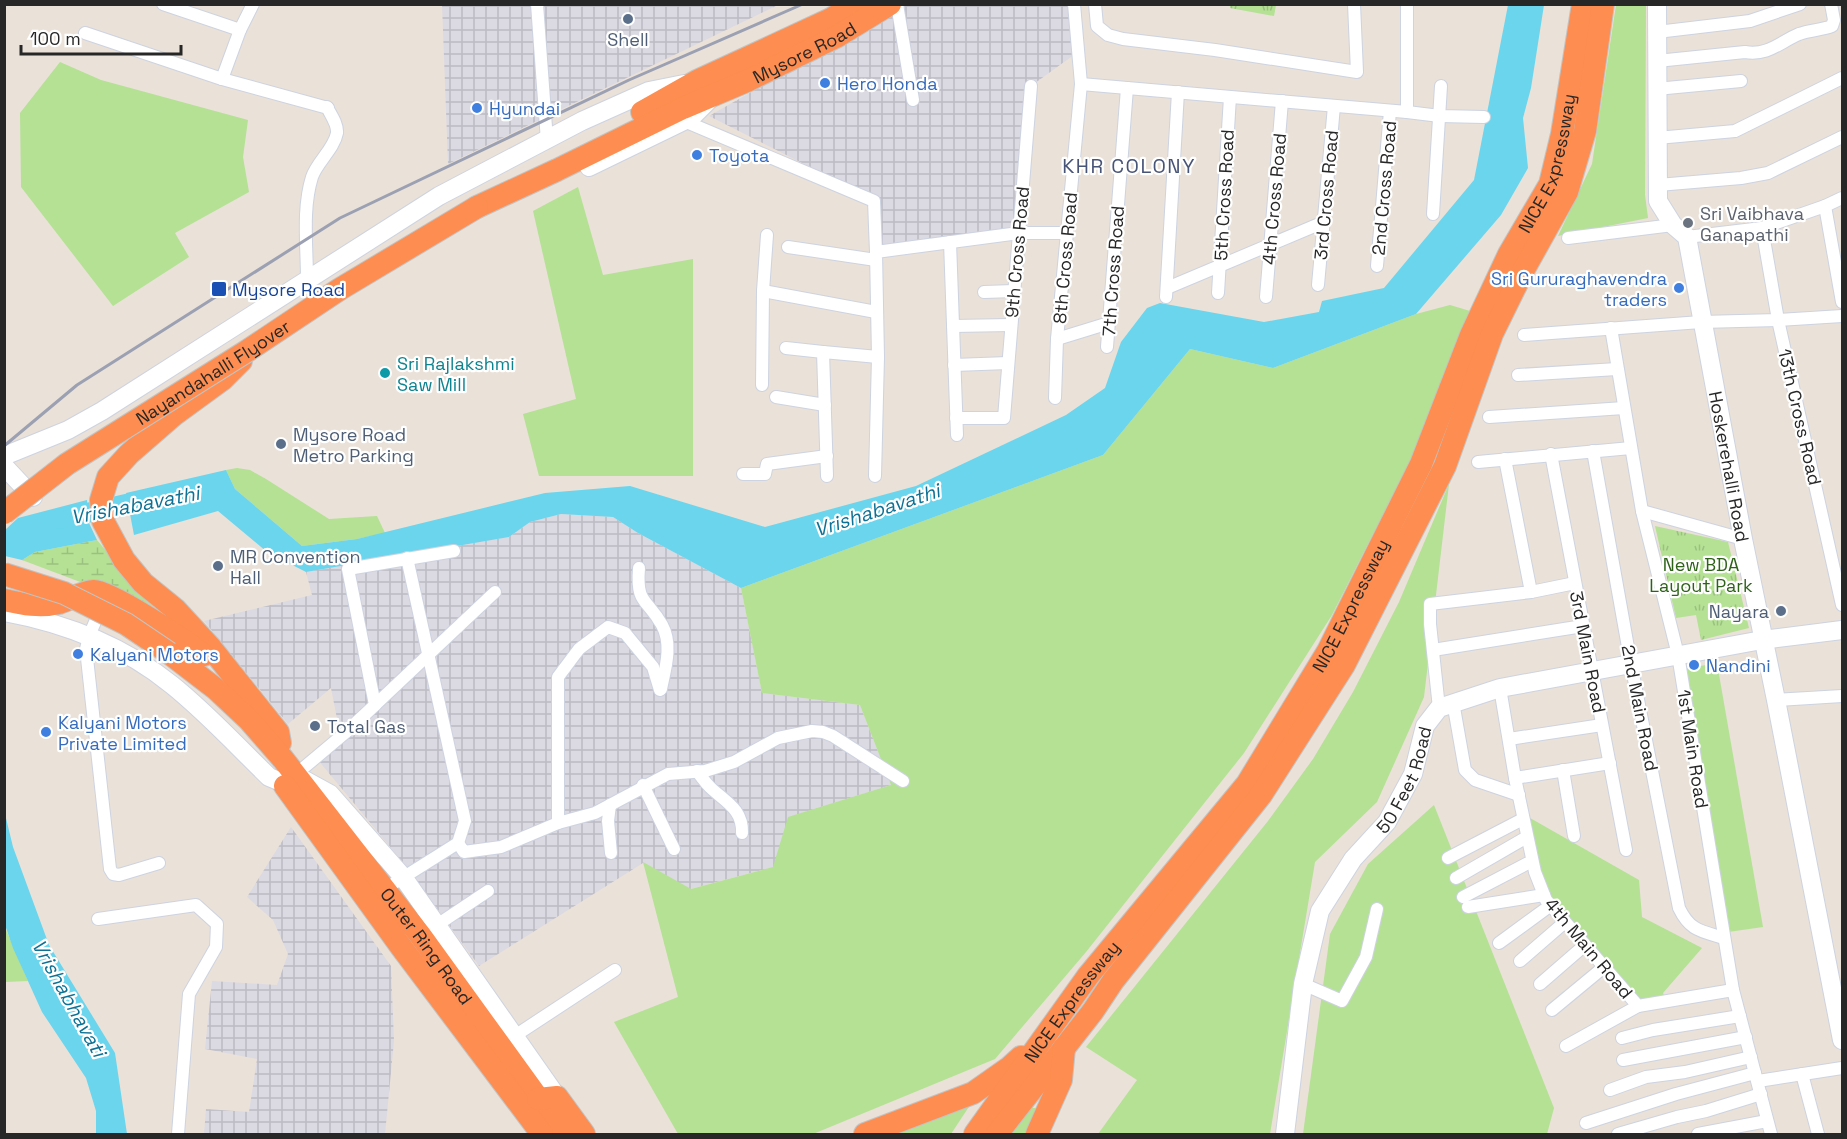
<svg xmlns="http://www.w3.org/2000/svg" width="1847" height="1139" font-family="'Space Grotesk',sans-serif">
<defs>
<pattern id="industrial-grid" width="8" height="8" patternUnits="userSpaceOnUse" patternTransform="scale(1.5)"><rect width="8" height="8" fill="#dbd9e2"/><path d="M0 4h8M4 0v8" fill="none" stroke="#bcbac2"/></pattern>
<pattern id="wetland-marsh" width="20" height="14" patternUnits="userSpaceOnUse" patternTransform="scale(1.5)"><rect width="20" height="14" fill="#b4e194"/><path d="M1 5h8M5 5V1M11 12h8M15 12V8" fill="none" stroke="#9bc180"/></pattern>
<pattern id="park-tufts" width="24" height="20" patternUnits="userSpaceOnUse" patternTransform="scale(1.5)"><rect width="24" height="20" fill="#b4e194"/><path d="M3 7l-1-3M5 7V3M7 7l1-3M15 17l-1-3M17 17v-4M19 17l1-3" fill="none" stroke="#9bc180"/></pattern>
</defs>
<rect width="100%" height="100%" fill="#eae1d8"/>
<g fill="url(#industrial-grid)">
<polygon points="442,4 778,5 448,164"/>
<polygon points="905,5 1075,5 1082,49 1031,86 1018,231 878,249 871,198 709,116"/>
<polygon points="561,514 613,517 638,533 741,588 762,693 860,705 891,785 789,817 774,867 690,889 643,863 479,966 406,866 313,754 339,729 331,688 288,724 204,621 312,595 306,572 509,537 530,522"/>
<polygon points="291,827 391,966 394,1041 385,1134 204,1134 206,1109 249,1112 257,1059 205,1049 212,981 277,985 288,954 273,920 247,897"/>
</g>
<g fill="#b4e194">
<polygon points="1616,5 1646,5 1645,195 1648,218 1558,236 1592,164"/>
<polygon points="60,62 101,80 248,120 243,157 249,192 175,233 189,257 113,306 21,187 20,113"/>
<polygon points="578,187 603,275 693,259 693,476 539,476 523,414 576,399 533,211"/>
<polygon points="1450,305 1470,311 1410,461 1332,615 1244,753 1086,952 995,1059 813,1134 678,1134 614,1022 678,997 643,862 691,889 773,867 788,817 891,785 860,705 762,693 741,588 1103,455 1190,349 1273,368 1416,314"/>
<polygon points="237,468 250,470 266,479 329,519 377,516 385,533 357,539 302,546 235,489 226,470"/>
<polygon points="1449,484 1424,697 1377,802 1315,862 1270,1134 1098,1134 1137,1080 1086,1047 1268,821 1313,759 1353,692 1399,602"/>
<polygon points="1717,663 1763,927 1728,932 1683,669"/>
<polygon points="1434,805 1554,1108 1547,1134 1303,1134 1330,934 1368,864"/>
<polygon points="1530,818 1639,880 1642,917 1702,948 1663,993 1666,1000 1639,1004 1546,895"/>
<polygon points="4,925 28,981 5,982"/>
<polygon points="976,1096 951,1134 883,1134"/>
<polygon points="1030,1108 1035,1108 1039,1112 1030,1134 1011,1134"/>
</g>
<polygon fill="url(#wetland-marsh)" points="97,540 162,618 112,594 22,560 35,552"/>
<g fill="url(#park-tufts)">
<polygon points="1230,5 1230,4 1276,5 1274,16 1230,8"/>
<polygon points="1655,526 1728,542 1749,628 1701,640 1696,615 1676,618"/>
</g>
<g fill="#6ad5ed">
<polygon points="1508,5 1544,5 1531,88 1523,118 1528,168 1501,215 1416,314 1273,368 1190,349 1103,455 741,588 638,533 613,517 561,514 530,522 509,537 306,572 267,552 218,511 134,535 126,493 226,470 235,489 302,546 357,539 545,493 630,486 765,527 916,486 1066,415 1105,388 1121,342 1147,308 1160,303 1264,322 1319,312 1322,301 1384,288 1474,180"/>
<polygon points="87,500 89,523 97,540 35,552 22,560 5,556 5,530 18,518"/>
<polygon points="5,814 13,847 49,945 115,1053 127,1134 96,1134 96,1111 86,1078 42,1012 13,948 5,925"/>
</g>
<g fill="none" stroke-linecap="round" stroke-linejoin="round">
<polyline stroke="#6ad5ed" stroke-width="20" points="61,519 152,498"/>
<defs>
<g id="street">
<polyline points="163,4 240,30"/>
<polyline points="537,4 547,141"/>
<polyline points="897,4 913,100"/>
<polyline points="1095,4 1097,26 1108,35 1123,39 1215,50 1357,72 1354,4"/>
<polyline points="1657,32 1750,21 1800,4"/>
<polyline points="85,33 222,79 328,108"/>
<path d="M1657 61 1745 52C1768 56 1780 42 1799 34 1810 30 1822 30 1832 26L1834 20 1831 4"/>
<polyline points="222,79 240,30 253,4"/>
<polyline points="1081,84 1407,112 1407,4"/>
<polyline points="1656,89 1741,81"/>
<polyline points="1407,112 1440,116 1484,117"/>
<polyline points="684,121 874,201 876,252"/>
<polyline points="1657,138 1735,131 1842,78"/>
<polyline points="1658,185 1741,178 1768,173 1842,137"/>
<polyline points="1825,206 1842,302"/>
<polyline points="1433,214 1441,86"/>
<polyline points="1762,228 1778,320 1842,605"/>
<polyline points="767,235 763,291 876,312"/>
<polyline points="1687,237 1762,228 1825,206 1842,198"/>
<polyline points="1568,238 1673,225"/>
<polyline points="950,242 957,435"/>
<polyline points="788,247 876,260"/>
<polyline points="1377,266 1390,111"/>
<path d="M307 280C307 246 302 209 312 177 317 162 334 149 337 133 338 124 330 114 327 107"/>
<polyline points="1318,285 1334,106"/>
<polyline points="1167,288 1324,222"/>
<polyline points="984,292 1014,291"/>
<polyline points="1218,293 1230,97"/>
<polyline points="1166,297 1178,92"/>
<polyline points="1266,297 1282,101"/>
<polyline points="953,326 1011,325"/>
<polyline points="1611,328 1642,511 1678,655 1733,990 1771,1134"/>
<polyline points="1524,335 1701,322 1778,320 1842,316"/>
<polyline points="1057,339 1109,323"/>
<polyline points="1107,347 1127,88"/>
<polyline points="786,348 823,352 827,476"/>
<polyline points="823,352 878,357"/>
<polyline points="954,365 1008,363"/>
<polyline points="1518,375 1617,369"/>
<polyline points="762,385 763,291"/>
<polyline points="776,397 825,405"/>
<polyline points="1055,398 1057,339 1081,84 1074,4"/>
<polyline points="1489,417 1624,408"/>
<polyline points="956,418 1004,418 1031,86"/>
<path d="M1593 451 1631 664 1679 908C1690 931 1701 931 1724 938"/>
<polyline points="1551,454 1626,850"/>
<polyline points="1478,462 1631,448"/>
<polyline points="743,474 765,474 767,464 827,456"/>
<polyline points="875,476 878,357 876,252 1019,233 1067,233"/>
<polyline points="1642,511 1743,539"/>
<path d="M639 568C636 605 647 598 662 625 673 645 665 669 661 689"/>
<polyline points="1531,592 1575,583"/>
<polyline points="101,608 89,636 86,649 110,869 113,874 119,875 159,863"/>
<polyline points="1433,650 1583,626"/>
<polyline points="1500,688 1515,778 1535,872 1546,900 1638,1006 1733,990"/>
<polyline points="1776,700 1842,696"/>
<polyline points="1453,702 1465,770 1475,780 1519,795"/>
<polyline points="375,705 495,592"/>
<polyline points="1439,708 1430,624 1430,604 1531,592 1505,459"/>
<polyline points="1509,739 1602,725"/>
<polyline points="1563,770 1574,836"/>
<path d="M697 771C702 778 707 785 713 790 728 803 743 811 742 833"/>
<polyline points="295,775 345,733 375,705 348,569 454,551"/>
<polyline points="1515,778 1610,763"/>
<polyline points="643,785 674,849"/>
<polyline points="610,805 608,821 611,853"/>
<polyline points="558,823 558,677 579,649 608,627 625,633 653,667 660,690"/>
<polyline points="458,843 464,852 501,847 558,823 595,813 668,774 705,771 734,762 778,738 812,731 823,732 833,736 903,781"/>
<polyline points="1448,858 1523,819"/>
<polyline points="1456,878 1527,837"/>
<polyline points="385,889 458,843 465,821 407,558"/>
<polyline points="1463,897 1532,861"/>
<polyline points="1468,907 1544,895"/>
<polyline points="98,919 196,905 217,924 216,947 189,994 178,1134"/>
<polyline points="437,925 488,891"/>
<polyline points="1499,943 1551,905"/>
<polyline points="1520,961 1565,922"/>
<polyline points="1303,984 1342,1001 1366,957 1377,909"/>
<polyline points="1540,984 1585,945"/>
<polyline points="1552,1010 1604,967"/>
<polyline points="1622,1038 1653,1030 1740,1016"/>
<polyline points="510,1039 615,970"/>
<polyline points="1566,1046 1638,1006"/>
<polyline points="1623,1060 1746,1037"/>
<polyline points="1802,1074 1818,1134"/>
<polyline points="1758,1081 1842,1068"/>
<polyline points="1610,1090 1646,1077 1685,1072 1751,1057"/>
<polyline points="1586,1123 1676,1094 1755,1073"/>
<polyline points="1618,1134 1677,1117 1706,1111 1761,1094"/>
<polyline points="1698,1134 1767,1121"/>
</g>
<g id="secondary">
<path id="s1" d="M1657 4 1658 201 1673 225 1687 237 1743 539 1776 700 1842 1040"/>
<polyline points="589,167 692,117 710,99"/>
<polyline points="4,456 68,430 102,411 439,196 582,121 649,91 684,84"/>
<polyline points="4,466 33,497"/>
<path d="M4 612C64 623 124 646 172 685 207 713 237 746 269 777L281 782"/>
<polyline points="299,777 330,794 403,877 557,1097"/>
<path id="s2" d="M1285 1134 1303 984 1320 911 1353 859 1387 822 1413 774 1425 726 1439 708 1500 688 1762 640 1842 630"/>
</g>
<g id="highway">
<polyline points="642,112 697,81 831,19 855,4"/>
<path id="s3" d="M477 207 557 170 683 108 749 80 836 37 890 4"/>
<polyline points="241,361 223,379 175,414 129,454 108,477 101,500 103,521 124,560 143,583 175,609 211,648 278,732 280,743"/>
<path d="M4 600C22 604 41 608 59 603 71 599 81 592 94 591 109 590 189 643 204 655"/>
<path id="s4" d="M169 653 216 689 249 720 283 759 420 935 564 1134"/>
<polyline points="285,786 402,948 542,1134"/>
<polyline points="538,1099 557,1097 584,1134"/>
<polyline points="865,1134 973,1093 1010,1067 1021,1057"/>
<path id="s5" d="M975 1134 1088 976 1247 784 1328 651 1421 464 1471 335 1509 254 1550 184 1562 134 1583 4"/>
<polyline points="997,1134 1093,1011 1113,981 1261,795 1344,665 1445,466 1492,334 1523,271 1567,192 1585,131 1603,4"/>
<polyline points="1037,1134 1061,1080 1064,1048"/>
</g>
</defs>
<use href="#street" stroke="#cdd3e0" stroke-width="14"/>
<use href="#secondary" stroke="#cdd3e0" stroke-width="20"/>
<use href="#highway" stroke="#c3c3c3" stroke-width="24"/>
<use href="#street" stroke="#fff" stroke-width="12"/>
<use href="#secondary" stroke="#fff" stroke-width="18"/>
<use href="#highway" stroke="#fd8d50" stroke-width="22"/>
<polyline stroke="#9ba0b2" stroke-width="3" points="4,446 77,385 340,218 629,80 803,4"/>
<defs>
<g id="highway-bridge">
<path id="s6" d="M4 513 67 464 247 351 340 289 477 207"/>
<polyline points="4,574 64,593 126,624 169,653"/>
</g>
</defs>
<use href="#highway-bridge" stroke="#c3c3c3" stroke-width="24" stroke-linecap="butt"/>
<use href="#highway-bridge" stroke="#fd8d50" stroke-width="22"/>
</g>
<g fill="#5c6f8a" stroke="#fff" stroke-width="2">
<circle cx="628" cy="19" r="6"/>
<circle cx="281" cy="444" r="6"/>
<circle cx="218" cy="566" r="6"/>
<circle cx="1781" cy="611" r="6"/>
<circle cx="315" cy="726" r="6"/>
</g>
<g fill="#3f7fe0" stroke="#fff" stroke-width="2">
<circle cx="825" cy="83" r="6"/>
<circle cx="477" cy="108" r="6"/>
<circle cx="697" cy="155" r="6"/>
<circle cx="1679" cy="288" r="6"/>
<circle cx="78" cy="654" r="6"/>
<circle cx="1694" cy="665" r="6"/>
<circle cx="46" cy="732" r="6"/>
</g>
<circle fill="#6b7280" stroke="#fff" stroke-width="2" cx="1688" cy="223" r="6"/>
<rect fill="#1a4fb4" stroke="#fff" stroke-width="2" x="211" y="281" width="16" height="16" rx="3"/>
<circle fill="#0f9aa8" stroke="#fff" stroke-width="2" cx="385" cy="373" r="6"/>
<g text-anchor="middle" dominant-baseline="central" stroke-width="4.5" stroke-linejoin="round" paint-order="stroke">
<g font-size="18" fill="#4e5e75" stroke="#fff" text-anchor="start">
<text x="628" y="39" text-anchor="middle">Shell</text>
<text x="293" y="434">Mysore Road<tspan x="293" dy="21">Metro Parking</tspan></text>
<text x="230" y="556">MR Convention<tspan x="230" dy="21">Hall</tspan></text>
<text x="1769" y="611" text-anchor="end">Nayara</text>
<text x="327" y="726">Total Gas</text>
</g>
<g font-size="18" fill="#272727" stroke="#fff">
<text stroke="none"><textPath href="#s3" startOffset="362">Mysore Road</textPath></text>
<text stroke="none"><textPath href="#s5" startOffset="1136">NICE Expressway</textPath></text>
<text transform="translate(1384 188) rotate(-85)">2nd Cross Road</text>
<text transform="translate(1224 195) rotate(-87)">5th Cross Road</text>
<text transform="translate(1326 195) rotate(-85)">3rd Cross Road</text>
<text transform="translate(1274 199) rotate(-85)">4th Cross Road</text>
<text transform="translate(1017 252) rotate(-85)">9th Cross Road</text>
<text transform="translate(1065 258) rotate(-85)">8th Cross Road</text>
<text transform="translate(1113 271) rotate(-86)">7th Cross Road</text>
<text stroke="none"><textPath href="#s6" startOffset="252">Nayandahalli Flyover</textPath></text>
<text transform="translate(1800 417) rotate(77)">13th Cross Road</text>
<text stroke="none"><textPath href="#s1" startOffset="477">Hoskerehalli Road</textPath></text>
<text stroke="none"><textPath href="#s5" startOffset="650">NICE Expressway</textPath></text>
<text transform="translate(1588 652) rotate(79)">3rd Main Road</text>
<text transform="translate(1640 708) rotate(79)">2nd Main Road</text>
<text transform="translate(1693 749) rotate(81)">1st Main Road</text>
<text stroke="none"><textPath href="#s2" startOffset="384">50 Feet Road</textPath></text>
<text stroke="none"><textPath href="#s4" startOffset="392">Outer Ring Road</textPath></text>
<text transform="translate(1589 948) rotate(50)">4th Main Road</text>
<text stroke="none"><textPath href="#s5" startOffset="164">NICE Expressway</textPath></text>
</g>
<g font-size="18" fill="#366cbe" stroke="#fff" text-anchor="start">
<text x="837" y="83">Hero Honda</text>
<text x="489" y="108">Hyundai</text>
<text x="709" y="155">Toyota</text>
<text x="1667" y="278" text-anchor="end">Sri Gururaghavendra<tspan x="1667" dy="21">traders</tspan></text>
<text x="90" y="654">Kalyani Motors</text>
<text x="1706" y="665">Nandini</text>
<text x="58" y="722">Kalyani Motors<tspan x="58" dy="21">Private Limited</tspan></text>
</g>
<g font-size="18" fill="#5b616d" stroke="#fff" text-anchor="start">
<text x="1700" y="213">Sri Vaibhava<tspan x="1700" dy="21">Ganapathi</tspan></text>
</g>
<g font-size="18" fill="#164399" stroke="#fff" text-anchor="start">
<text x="232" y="289">Mysore Road</text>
</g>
<g font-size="18" fill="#0d838f" stroke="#fff" text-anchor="start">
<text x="397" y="363">Sri Rajlakshmi<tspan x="397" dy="21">Saw Mill</tspan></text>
</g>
<g font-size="18" fill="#2e6219" stroke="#fff">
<text x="1701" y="564">New BDA<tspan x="1701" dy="21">Layout Park</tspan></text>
</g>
<g font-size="20" letter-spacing="1.5" fill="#485477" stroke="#fff">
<text x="1129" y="166">KHR COLONY</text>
</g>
<g font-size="20" font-style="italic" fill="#0e7194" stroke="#fff">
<text transform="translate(135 505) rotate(-11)">Vrishabavathi</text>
<text transform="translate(877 510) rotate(-18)">Vrishabavathi</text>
<text transform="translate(69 998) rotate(61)">Vrishabhavati</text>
</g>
</g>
<rect width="1847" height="1139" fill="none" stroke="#272727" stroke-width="12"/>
<path d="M21 45v9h160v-9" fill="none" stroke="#272727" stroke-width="3"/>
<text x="30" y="45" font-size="18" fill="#272727" stroke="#ffffff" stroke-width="4.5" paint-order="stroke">100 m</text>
</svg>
